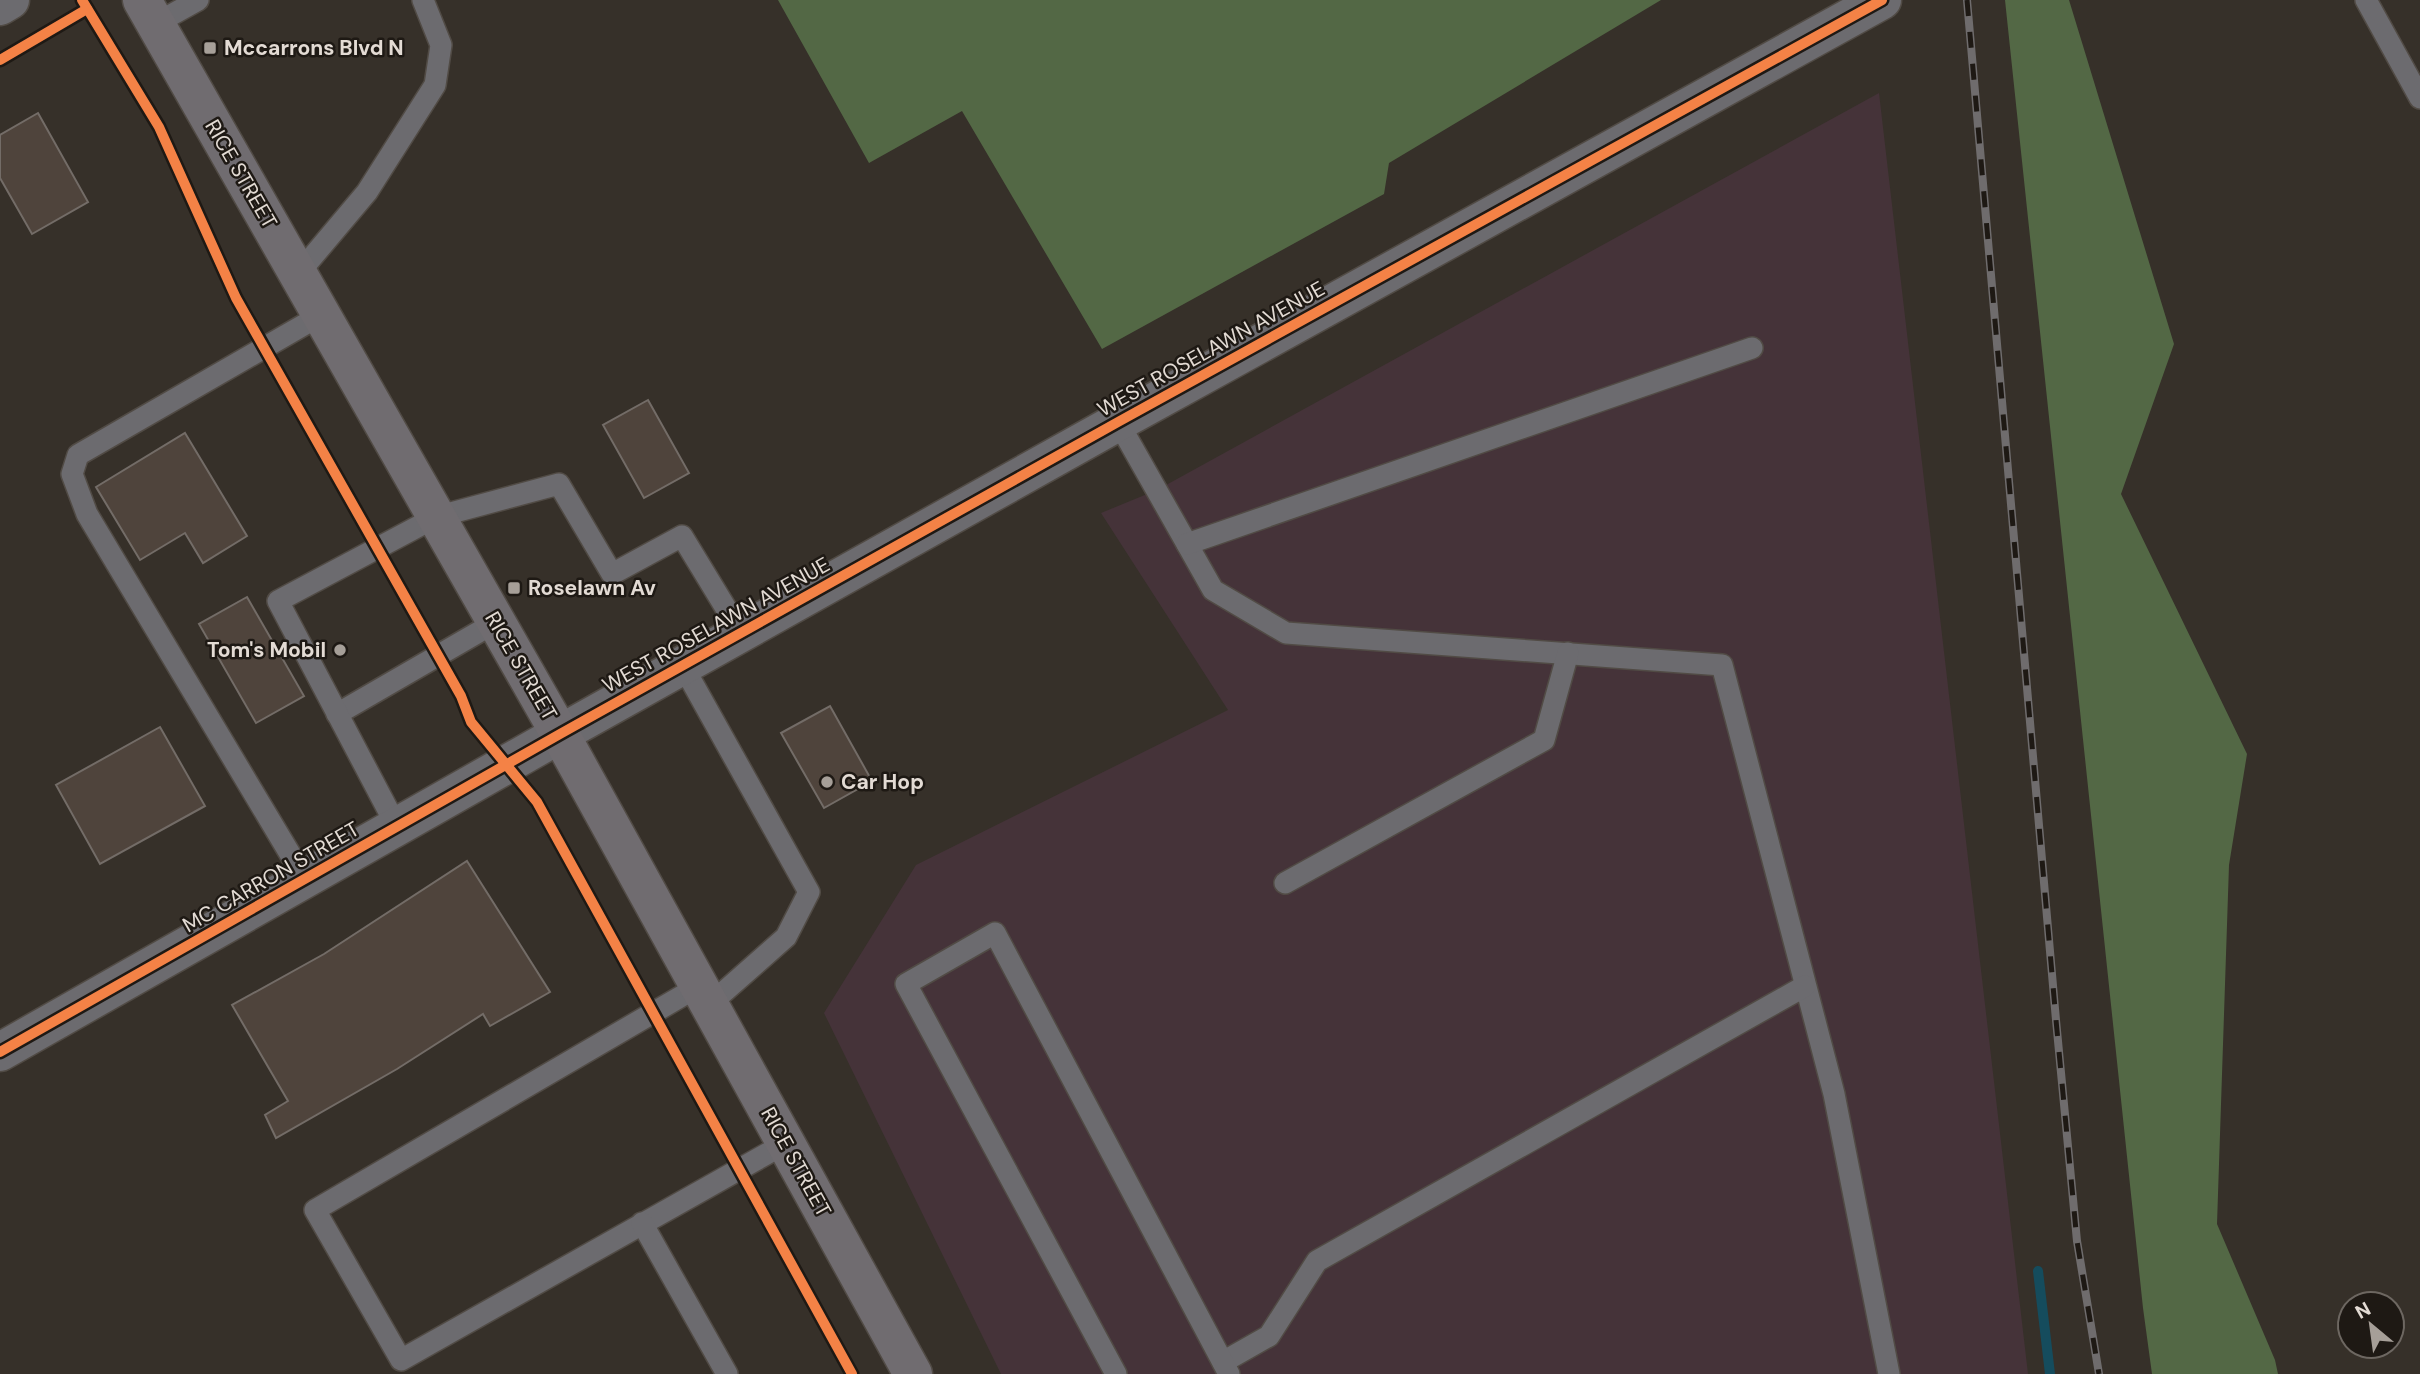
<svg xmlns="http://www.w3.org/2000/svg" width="2420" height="1374" font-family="'DM Sans',sans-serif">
<rect width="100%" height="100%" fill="#363029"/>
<polygon fill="#453339" points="1879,93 2028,1374 1001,1374 824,1013 916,865 1228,710 1101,513 1157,490"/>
<g fill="#536845">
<polygon points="778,0 1661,0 1389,163 1384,194 1102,349 962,111 869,163"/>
<polygon points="2005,0 2069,0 2174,344 2121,494 2247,754 2229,865 2217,1224 2275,1360 2278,1374 2152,1374 2143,1308"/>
</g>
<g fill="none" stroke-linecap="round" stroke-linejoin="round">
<polyline stroke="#154c5d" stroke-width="10" points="2038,1271 2050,1374"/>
</g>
<g fill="#4f443c" stroke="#736c67" stroke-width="2">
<polygon points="38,113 88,202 32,234 0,178 0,135"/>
<polygon points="648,400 689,473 644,498 603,425"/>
<polygon points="185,433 247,536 203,563 185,533 140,560 96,487"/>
<polygon points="247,597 304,696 256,723 199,624"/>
<polygon points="830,706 872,781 824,808 781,733"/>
<polygon points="160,727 205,806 100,864 56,785"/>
<polygon points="467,861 550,992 490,1026 483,1014 397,1069 276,1138 265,1115 288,1101 232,1005 324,954"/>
</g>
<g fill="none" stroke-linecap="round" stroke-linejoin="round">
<defs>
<g id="service">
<polyline points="2366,0 2420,98"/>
<polyline points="155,24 198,0"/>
<polyline points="298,274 367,192 435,85 441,45 423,0"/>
<polyline points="1118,422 1213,590 1286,633 1722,665 1834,1094 1889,1374"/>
<polyline points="1187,544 1752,348"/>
<polyline points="683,666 809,892 786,937 709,1005"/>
<polyline points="337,714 496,622"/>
<polyline points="397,827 278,601 436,517 559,484 612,574 682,536 741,633"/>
<polyline points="305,879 87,514 72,474 78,455 321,315"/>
<polyline points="1285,883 1544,740 1568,653"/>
<polyline points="699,986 315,1210 401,1360 786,1143"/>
<polyline points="642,1223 727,1374"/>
<polyline points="1223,1362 1269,1336 1317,1261 1805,986"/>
<polyline points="1116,1374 906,984 995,933 1229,1374"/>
</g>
<polyline id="minor" points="0,1052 560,734"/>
<g id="tertiary">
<polyline points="0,6 10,0"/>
<polyline points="560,734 1118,422 1882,0"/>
</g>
<polyline id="secondary" points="142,0 560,734 913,1374"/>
</defs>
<use href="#service" stroke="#514b45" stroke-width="24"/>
<use href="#minor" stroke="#514b45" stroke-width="41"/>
<use href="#tertiary" stroke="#514b45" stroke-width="41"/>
<use href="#secondary" stroke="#514b45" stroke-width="41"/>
<use href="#service" stroke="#6c6b6f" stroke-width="21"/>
<use href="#minor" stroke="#6c6b6f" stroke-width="38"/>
<use href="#tertiary" stroke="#6c6b6f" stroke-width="38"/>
<use href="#secondary" stroke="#706c70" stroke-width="38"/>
<defs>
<polyline id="rail" points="1967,0 2056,1020 2077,1241 2099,1374"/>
</defs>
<use href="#rail" stroke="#6f6c6d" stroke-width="8"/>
<use href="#rail" stroke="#1e1914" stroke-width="5" stroke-dasharray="16" stroke-linecap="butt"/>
<defs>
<g id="cycleway">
<polyline points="82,0 159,127 236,298 461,696 471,722 537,802 852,1374"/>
<polyline points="0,60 87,9"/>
<polyline points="0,1052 560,734 1118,422 1882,0"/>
</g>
</defs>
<use href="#cycleway" stroke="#1e1914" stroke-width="15"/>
<use href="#cycleway" stroke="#f48246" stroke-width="10"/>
</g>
<g fill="#a69f98" stroke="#1e1914" stroke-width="2.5">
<rect x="203" y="41" width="14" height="14" rx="3.5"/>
<rect x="507" y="581" width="14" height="14" rx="3.5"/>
<circle cx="340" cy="650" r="7"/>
<circle cx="827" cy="782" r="7"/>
</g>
<g text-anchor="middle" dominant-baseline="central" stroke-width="5" stroke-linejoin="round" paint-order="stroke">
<g font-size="21" font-weight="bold" fill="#e3dbd4" stroke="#1e1914" text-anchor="start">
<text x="224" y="48">Mccarrons Blvd N</text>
<text x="528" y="588">Roselawn Av</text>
<text x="326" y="650" text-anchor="end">Tom's Mobil</text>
<text x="841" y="782">Car Hop</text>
</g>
<g font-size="21" fill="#e3dbd4" stroke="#1e1914">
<text transform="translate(241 174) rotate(60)">RICE STREET</text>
<text transform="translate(1211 349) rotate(-29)">WEST ROSELAWN AVENUE</text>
<text transform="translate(716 625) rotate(-29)">WEST ROSELAWN AVENUE</text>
<text transform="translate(521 666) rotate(60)">RICE STREET</text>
<text transform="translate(271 877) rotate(-30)">MC CARRON STREET</text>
<text transform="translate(796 1162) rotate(61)">RICE STREET</text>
</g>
</g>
<g transform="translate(2371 1325) rotate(331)"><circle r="33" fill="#1e1914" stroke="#6d6761" stroke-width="2"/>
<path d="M0-5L12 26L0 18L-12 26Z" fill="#a69f98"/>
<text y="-10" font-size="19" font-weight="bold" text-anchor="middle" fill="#e3dbd4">N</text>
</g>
</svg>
